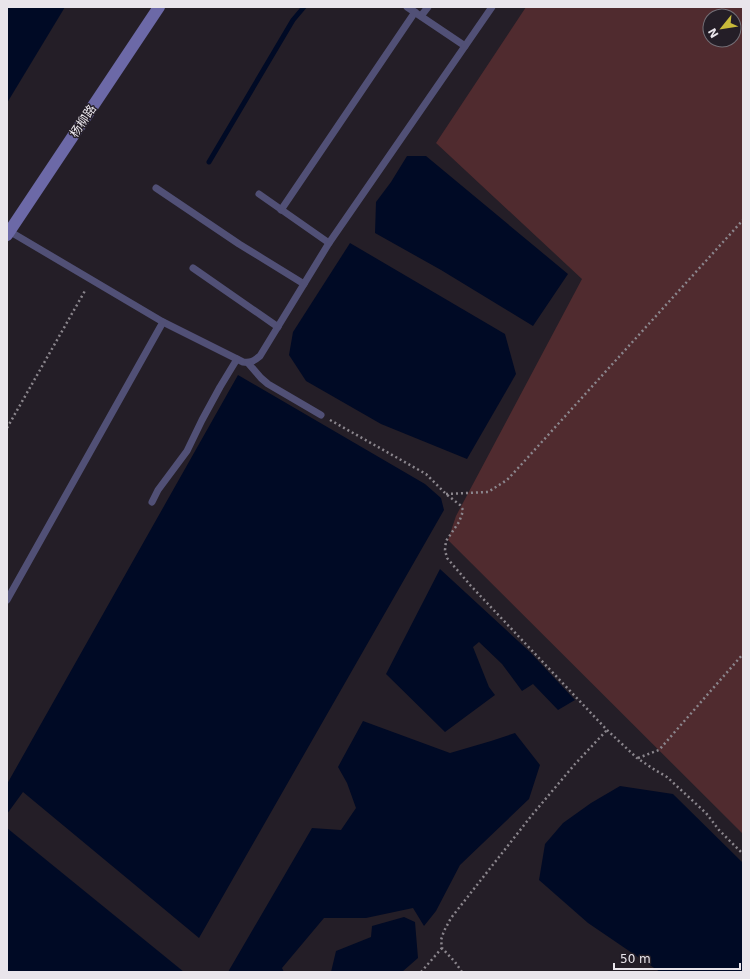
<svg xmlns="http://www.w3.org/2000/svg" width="750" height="979" font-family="'DejaVu Sans','Noto Sans SC',sans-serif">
<rect width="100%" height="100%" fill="#241e27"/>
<path fill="#502b2f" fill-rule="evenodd" d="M526 7H743V834L448 540 456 516 582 279 436 143ZM710 16H734V40H710Z"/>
<g fill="#000a25">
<polygon points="7,7 65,7 7,103"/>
<polygon points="407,156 426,156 568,274 533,326 441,270 375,233 376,202 391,182"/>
<polygon points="350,243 505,334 516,374 467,459 381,424 306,381 289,355 293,332"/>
<polygon points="238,375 425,484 441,498 444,510 199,938 23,792 7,814 7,784"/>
<polygon points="440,569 530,652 575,700 558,710 533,684 522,691 502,664 479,642 473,647 489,687 495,695 445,732 386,674"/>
<polygon points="363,721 450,753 491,741 515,733 540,765 529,799 460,865 436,911 424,926 413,908 366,918 324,918 282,968 284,972 228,972 312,828 341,830 356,808 347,783 338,767"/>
<polygon points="620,786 673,794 743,863 743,972 660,972 588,923 539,880 545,844 563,823 591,803"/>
<polygon points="7,828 184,972 7,972"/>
<polygon points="404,917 415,922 418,958 402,972 331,972 336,951 371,937 372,926"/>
</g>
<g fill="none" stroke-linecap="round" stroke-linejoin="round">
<polyline stroke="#000a25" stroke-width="5" points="209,162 293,20 304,7"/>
<g stroke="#8b868d" stroke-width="2.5" stroke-dasharray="2 3" stroke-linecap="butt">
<polyline points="330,420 426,474 446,494 460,505 463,510 462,514 459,522 446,541 445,550 447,558 471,586 607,730 637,758 655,770 667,777 706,813 719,830 743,854"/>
<polyline points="7,428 86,289"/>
<polyline points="446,494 488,492 507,480 520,466 743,220"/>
<polyline points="638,758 659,750 743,654"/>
<polyline points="421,972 442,948"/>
<polyline points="462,972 455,962 442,948 441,940 444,931 451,918 532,815 575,764 607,730"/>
</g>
<g stroke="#515076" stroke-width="7">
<polyline points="407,7 465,46"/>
<polyline points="421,16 428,7"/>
<polyline points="156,188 239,244 304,284"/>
<polyline points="259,194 329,243"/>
<polyline points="281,210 415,12"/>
<path d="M9 231 163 322 243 362C251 363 254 361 260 356L329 243 492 7"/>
<polyline points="193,268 278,327"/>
<polyline points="248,363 261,378 268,384 321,415"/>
<polyline points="152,502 158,490 187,451 202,420 220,387 237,359"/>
<polyline points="7,600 163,322"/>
</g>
<polyline stroke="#6c69a7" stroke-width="12" points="7,235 159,7"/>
</g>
<g text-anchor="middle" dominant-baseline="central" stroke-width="3" stroke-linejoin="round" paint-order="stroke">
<g font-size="12" fill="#e9e5eb" stroke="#241e27">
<text transform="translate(83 121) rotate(-56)">杨柳路</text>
</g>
</g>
<rect width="750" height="979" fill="none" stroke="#e9e5eb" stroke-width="16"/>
<g transform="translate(722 28) rotate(240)"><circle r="19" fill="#241e27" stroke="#736e75"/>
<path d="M0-3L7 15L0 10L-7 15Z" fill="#c9ba3a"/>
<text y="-6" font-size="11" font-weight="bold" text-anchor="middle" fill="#e9e5eb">N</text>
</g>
<path d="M614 963v6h126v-6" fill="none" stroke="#e9e5eb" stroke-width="2"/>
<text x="620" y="963" font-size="12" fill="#e9e5eb" stroke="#241e27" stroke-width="3" paint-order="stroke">50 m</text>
</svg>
